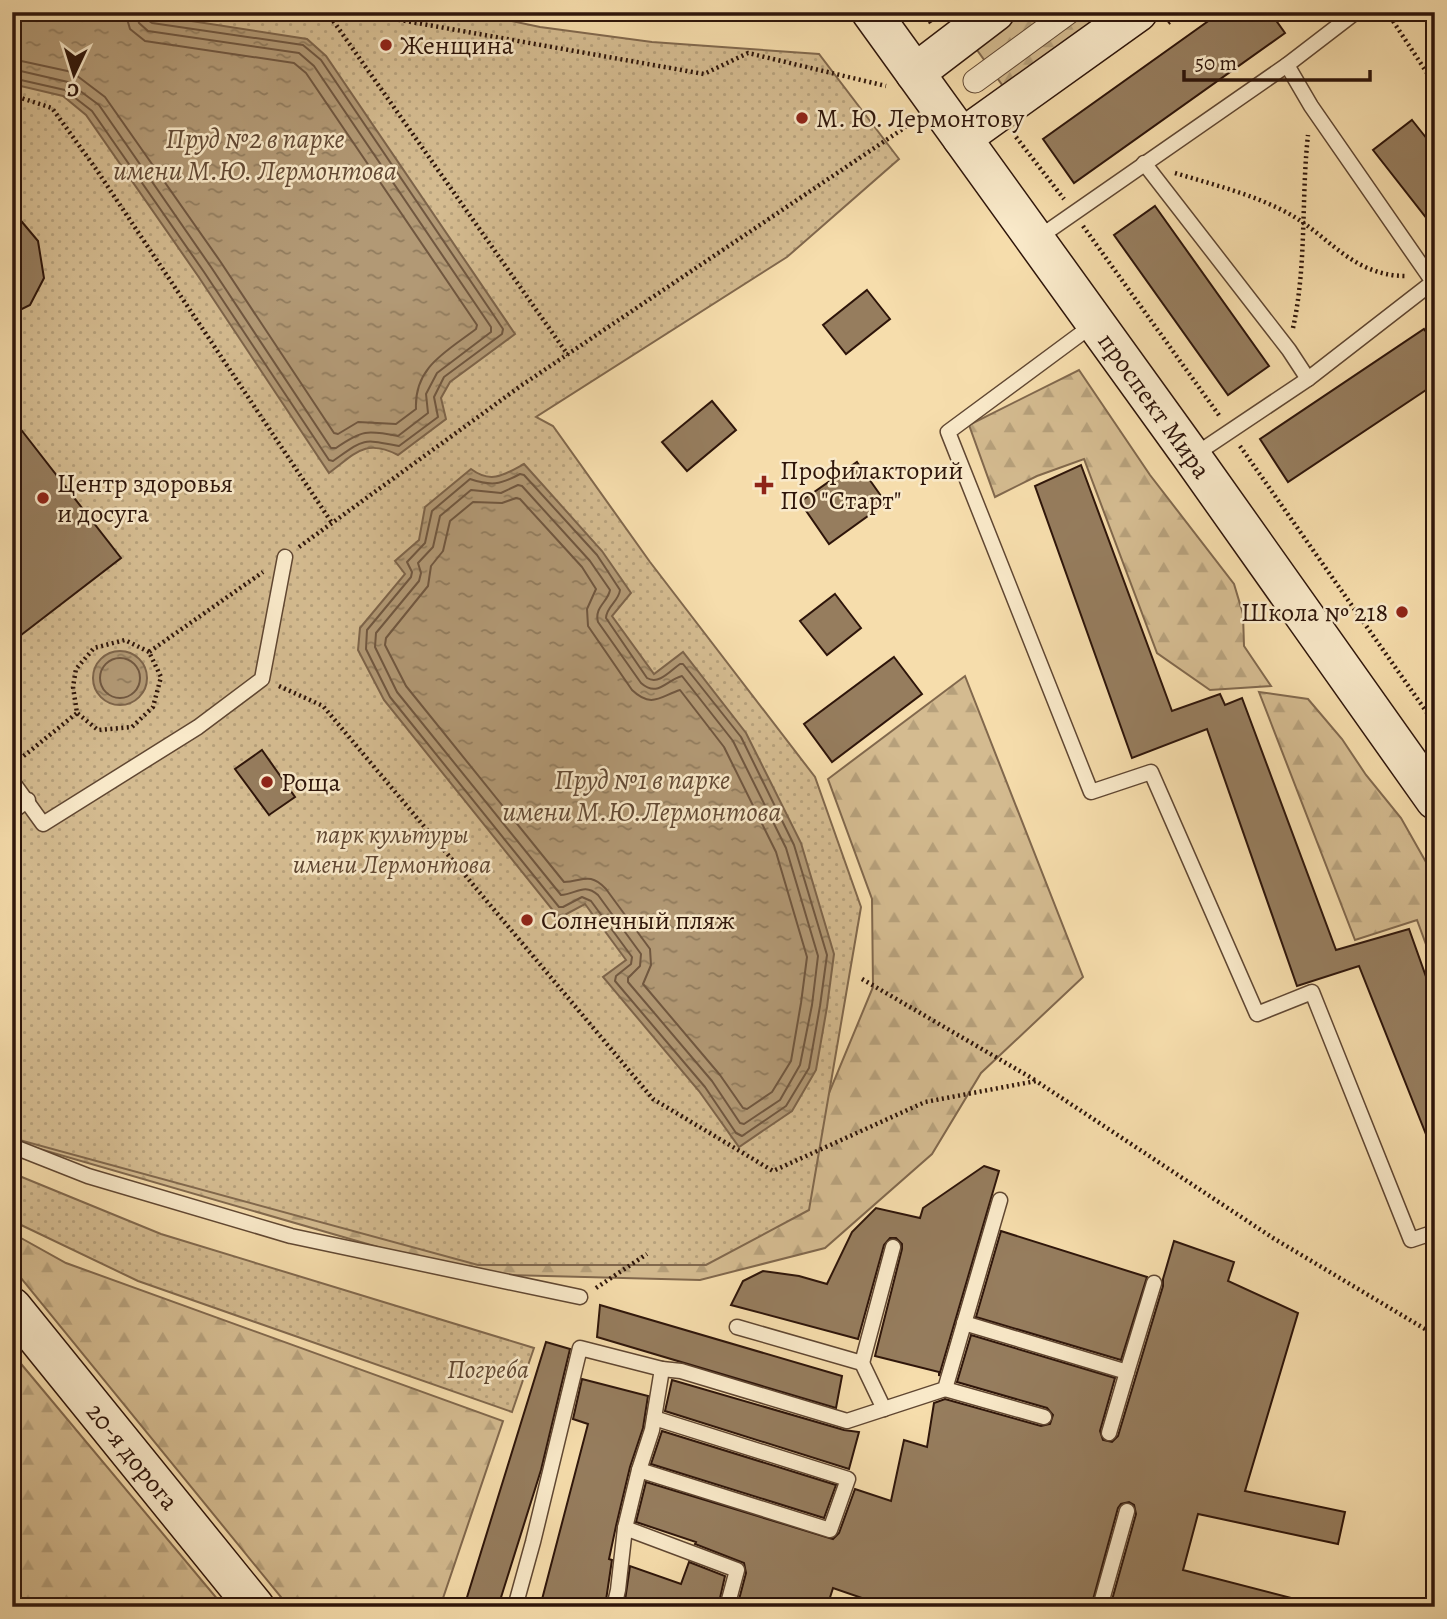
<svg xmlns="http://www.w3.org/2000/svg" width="1447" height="1619" font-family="Alegreya,serif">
<defs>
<pattern id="forest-firs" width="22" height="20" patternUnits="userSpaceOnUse" patternTransform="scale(1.75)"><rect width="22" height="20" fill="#d4bb90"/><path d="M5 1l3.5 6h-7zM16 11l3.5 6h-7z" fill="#b6a07b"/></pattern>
<pattern id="park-dots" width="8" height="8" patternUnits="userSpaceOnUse" patternTransform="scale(1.75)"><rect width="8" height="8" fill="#d4bb90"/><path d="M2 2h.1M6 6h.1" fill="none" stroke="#b6a07b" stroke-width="1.8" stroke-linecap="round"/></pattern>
<pattern id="water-ripples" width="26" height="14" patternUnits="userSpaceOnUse" patternTransform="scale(1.75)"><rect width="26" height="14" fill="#b29975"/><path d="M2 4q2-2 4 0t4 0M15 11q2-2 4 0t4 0" fill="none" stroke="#917c5e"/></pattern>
</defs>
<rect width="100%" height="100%" fill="#f6ddac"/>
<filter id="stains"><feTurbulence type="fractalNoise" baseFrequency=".00286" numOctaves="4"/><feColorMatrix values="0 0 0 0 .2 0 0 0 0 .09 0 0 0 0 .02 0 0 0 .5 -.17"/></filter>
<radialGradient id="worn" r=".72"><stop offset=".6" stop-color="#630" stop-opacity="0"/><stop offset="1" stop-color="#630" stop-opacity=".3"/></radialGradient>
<g fill="url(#forest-firs)" stroke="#81684d" stroke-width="2">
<polygon points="1015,12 1106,12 1003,86 972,43"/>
<polygon points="1079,370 1150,475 1234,584 1243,614 1244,646 1271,686 1210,690 1157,653 1084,459 1037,476 995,497 969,425"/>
<polygon points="965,676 1083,977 981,1073 932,1154 825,1248 700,1280 471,1274 12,1141 12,839 822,1110 873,987 872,899 828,779"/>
<polygon points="1259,692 1308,699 1342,739 1366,775 1401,818 1435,878 1435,969 1417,920 1355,940"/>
<polygon points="12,1233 66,1263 503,1421 440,1607 289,1607 12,1267"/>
<polygon points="12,1353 224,1607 12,1607"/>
</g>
<g fill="url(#park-dots)" stroke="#81684d" stroke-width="2">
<polygon points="12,12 469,12 540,27 652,42 819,54 899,159 787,257 536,417 553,426 650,562 815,777 861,907 809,1210 706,1265 478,1265 12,1138"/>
<polygon points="12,1173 161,1234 534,1348 512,1412 138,1281 19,1224 12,1220"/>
</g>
<g fill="url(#water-ripples)" stroke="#7d644a" stroke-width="2">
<path d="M12 12H133L307 39 326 56 515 334 450 382 441 398 446 419 398 455C365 438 355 454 329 473L198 276 86 115 63 96 12 84Z"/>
<path d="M524 464 602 551 631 593 612 616 654 674 683 652 746 733 801 843 834 954 827 1007 816 1070 792 1111 739 1147 699 1091 603 977 626 960 585 904 559 918 384 700 358 650 360 628 405 574 395 561 419 540 425 507 471 469C491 484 504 475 524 464Z"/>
<circle cx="120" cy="678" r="27"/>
</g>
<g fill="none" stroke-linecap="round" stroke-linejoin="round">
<g stroke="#705740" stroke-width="2">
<path d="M12 59 72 72 105 97 220 261 334 433 338 434 358 422 396 424 416 409C414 367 446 352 476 329L477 325 306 73 294 63 145 41 130 29 125 12"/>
<path d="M12 69 68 82 99 105 211 267 331 448H336C362 430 367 430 398 436L428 413 426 394 437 373 491 332V327L314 66 299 53 148 31 139 23 136 12"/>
<path d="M12 78 65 90 92 111 204 272 329 460 333 461C366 438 361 439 399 446L438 417 434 397 444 377 502 334 503 329 321 60 303 45 152 23 146 19 145 12"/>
<path d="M520 474 524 475 597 555 620 590C619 601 606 607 606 618L647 678C659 685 670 671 680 664H683L741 737 794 845 827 955 820 1006 809 1068 786 1106 742 1136 736 1133 705 1087 615 981 616 976 631 964 632 957 591 901 582 897 563 907H559L390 697 366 649 367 630 411 577 412 572 407 562 425 543 432 511 470 479C491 486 500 485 520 474Z"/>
<path d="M518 485 522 486 590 561 610 590C608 602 594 607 598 622L641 683C658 698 666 680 682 676L733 741 786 848 818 956 812 1005 800 1065 780 1100 744 1124 740 1123 712 1081 628 982V978L640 966 641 954 598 895C584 882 575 895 561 895L397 692 375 647 376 633 419 581 421 573 418 563 433 547 440 516 471 490 501 493Z"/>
<path d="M516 498 520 499 582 567 596 589 587 609 588 626 632 690C652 709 661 696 680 690L724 747 776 852 807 957 801 1003 791 1061 772 1092 747 1109 743 1108 720 1075 643 984 651 965 650 949 606 889C589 871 582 882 564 882L406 686 385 645 386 638 428 586 431 566 443 551 450 521 473 502 502 503Z"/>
<circle cx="120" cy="678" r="20"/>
</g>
</g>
<g fill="#967d5e" stroke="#2e150a" stroke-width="2">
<polygon points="1221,12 1270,12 1285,33 1074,183 1043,139"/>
<polygon points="1412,120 1435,149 1435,229 1373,150"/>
<polygon points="1155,206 1269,366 1228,395 1114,235"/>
<polygon points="12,210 38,241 44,278 30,305 12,314"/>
<polygon points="867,290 890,319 846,354 823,325"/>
<polygon points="1424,329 1435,345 1435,384 1288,482 1260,439"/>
<polygon points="712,401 736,430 687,471 662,442"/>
<polygon points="12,418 121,558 12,642"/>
<polygon points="857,462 886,503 829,544 800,502"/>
<polygon points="1081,465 1172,711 1220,694 1225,705 1242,698 1336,950 1409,929 1435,1002 1435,1157 1359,966 1297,986 1207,729 1132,758 1035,486"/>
<polygon points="835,594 861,628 827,655 800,621"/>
<polygon points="894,657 922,694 832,762 804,724"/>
<polygon points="262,750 295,797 269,815 235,769"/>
<polygon points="984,1166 999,1171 939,1376 939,1372 875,1356 902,1249 902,1244 896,1238 890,1238 884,1245 858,1339 731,1305 743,1281 763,1271 799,1276 827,1284 852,1232 876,1208 920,1218 923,1208"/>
<polygon points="1001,1231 1147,1277 1121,1360 976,1317"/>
<polygon points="1174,1241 1234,1262 1228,1281 1298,1313 1245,1491 1345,1512 1338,1544 1198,1514 1183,1570 1299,1600 1298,1607 1110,1607 1136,1514 1134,1505 1129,1502 1121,1504 1118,1508 1091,1607 888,1607 833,1588 827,1607 737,1607 746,1573 744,1563 695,1544 696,1542 636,1522 646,1482 833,1539 839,1533 855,1489 891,1501 904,1440 927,1447 934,1403 945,1399 1041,1426 1050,1424 1053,1415 1047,1408 957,1382 971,1335 1115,1378 1100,1431 1103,1440 1112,1442 1118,1436 1163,1286 1163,1279"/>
<polygon points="600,1305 842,1376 836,1408 597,1337"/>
<polygon points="546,1342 570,1349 541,1470 498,1607 464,1607"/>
<polygon points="582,1379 648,1396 643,1428 630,1467 616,1526 609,1559 612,1560 605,1607 540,1607 588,1424 573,1419"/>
<polygon points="672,1380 844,1430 859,1432 849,1469 665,1411"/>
<polygon points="662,1431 836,1485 824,1518 651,1464"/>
<polygon points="689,1562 725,1576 718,1607 624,1607 630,1566 681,1584"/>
</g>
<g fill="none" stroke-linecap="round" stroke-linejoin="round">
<defs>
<g id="service">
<polyline points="1144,163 1289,350 1308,379"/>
<polyline points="1038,238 1287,65 1356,12"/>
<polyline points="1094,324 948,432 1091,792 1151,772 1257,1014 1312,992 1411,1240 1435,1232"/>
<polyline points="1193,456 1308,379 1433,282 1311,106 1287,65"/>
<polyline points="12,781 43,824 198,727 262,679 285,557"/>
<polyline points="12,812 28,800"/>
<polyline points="12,1146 88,1176 291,1236 580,1297"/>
<polyline points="964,1323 1127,1372 1154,1283"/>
<polyline points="737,1327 862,1363 884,1409"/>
<polyline points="862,1363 893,1247"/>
<polyline points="662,1369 681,1371 847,1421 945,1389 1000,1200"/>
<polyline points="945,1389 1044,1417"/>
<polyline points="1109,1433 1127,1372"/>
<polyline points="639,1470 830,1530 848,1479 654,1418"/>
<polyline points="625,1528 737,1570 727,1607"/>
<polyline points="515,1607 533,1542 580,1348 662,1369 652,1430 639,1470 625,1528 618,1590 614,1607"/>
<polyline points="1100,1607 1127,1511"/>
</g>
<polyline id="pedestrian" points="975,81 1069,12"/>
<g id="secondary">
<path id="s1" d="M871 12 1192 457 1435 800"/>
<polyline points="915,73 995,12"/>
<polyline points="962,138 1138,12"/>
<path id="s2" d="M12 1307 255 1607"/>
</g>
</defs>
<use href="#service" stroke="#604732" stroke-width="17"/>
<use href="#pedestrian" stroke="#604732" stroke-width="25"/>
<use href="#secondary" stroke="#2e150a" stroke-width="41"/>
<g stroke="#2e150a" stroke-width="4.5" stroke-dasharray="2 3.5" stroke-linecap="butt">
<polyline points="327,12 568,355"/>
<polyline points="355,12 704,74 748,53 886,86"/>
<polyline points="924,12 931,23"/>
<polyline points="1387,12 1435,85"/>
<polyline points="1168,23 1183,12"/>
<polyline points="12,95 52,108 96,169 332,523"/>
<polyline points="1016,137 1064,199"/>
<path d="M1175 173C1211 184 1248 193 1282 210 1327 232 1350 276 1406 276"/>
<polyline points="1083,226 1221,418"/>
<path d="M1293 328C1307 264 1301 199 1308 135"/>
<polyline points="1240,446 1435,724"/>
<polyline points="299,547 522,385 913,122"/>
<polyline points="149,652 125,640 94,648 76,669 73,687 77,713 98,730 132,727 153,707 161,677 149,652 263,572"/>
<polyline points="279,686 323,706 653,1099 773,1171 925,1102 1036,1081 1273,1238 1435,1335"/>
<polyline points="15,763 77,713"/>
<polyline points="1428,828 1435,838"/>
<polyline points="862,979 1035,1080"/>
<polyline points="596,1288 647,1254"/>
</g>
<use href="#service" stroke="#f9e9c9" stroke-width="14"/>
<use href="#pedestrian" stroke="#f9e9c9" stroke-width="23"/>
<use href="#secondary" stroke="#f9e9c9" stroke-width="38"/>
</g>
<g fill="#8f2418" stroke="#f9e9c9" stroke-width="2.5">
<circle cx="386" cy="45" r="7"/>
<circle cx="802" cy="118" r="7"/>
<path d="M760.5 474.5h7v7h7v7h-7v7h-7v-7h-7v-7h7z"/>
<circle cx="43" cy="498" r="7"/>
<circle cx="1402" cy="612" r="7"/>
<circle cx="267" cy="782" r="7"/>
<circle cx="527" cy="920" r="7"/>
</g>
<g text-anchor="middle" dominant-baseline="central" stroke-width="5" stroke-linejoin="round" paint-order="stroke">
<g font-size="26" fill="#2e150a" stroke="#f9e9c9" text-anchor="start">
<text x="400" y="45">Женщина</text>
<text x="816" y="118">М. Ю. Лермонтову</text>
<text x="780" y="470">Профилакторий<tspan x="780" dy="30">ПО "Старт"</tspan></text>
<text x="57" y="483">Центр здоровья<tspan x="57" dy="30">и досуга</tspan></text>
<text x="1388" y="612" text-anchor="end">Школа № 218</text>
<text x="281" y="782">Роща</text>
<text x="541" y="920">Солнечный пляж</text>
</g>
<g font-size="26" fill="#2e150a" stroke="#f9e9c9">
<text stroke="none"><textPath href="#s1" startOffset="485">проспект Мира</textPath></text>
<text stroke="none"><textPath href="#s2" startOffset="192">20-я дорога</textPath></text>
</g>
<g font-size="26" font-style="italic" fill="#604732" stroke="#f9e9c9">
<text x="392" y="834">парк культуры<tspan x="392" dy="30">имени Лермонтова</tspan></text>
<text x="488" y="1369">Погреба</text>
</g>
<g font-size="28" font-style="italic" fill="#634a35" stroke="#f9e9c9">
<text x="255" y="139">Пруд №2 в парке<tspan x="255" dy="32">имени М.Ю. Лермонтова</tspan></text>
<text x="642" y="780">Пруд №1 в парке<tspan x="642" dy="32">имени М.Ю.Лермонтова</tspan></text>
</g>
</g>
<rect width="1447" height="1619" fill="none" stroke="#f6ddac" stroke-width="42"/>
<rect x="14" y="14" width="1419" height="1591" fill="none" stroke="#2e150a" stroke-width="3.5"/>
<rect x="21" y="21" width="1405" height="1577" fill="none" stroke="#2e150a" stroke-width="2"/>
<g transform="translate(74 74) rotate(184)" stroke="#f9e9c9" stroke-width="5" paint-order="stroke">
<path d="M0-5L12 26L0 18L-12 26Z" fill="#2e150a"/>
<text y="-10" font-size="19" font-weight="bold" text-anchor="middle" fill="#2e150a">С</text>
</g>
<path d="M1184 70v10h186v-10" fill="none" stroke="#2e150a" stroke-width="3.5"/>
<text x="1195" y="70" font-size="21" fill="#2e150a" stroke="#f9e9c9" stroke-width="5" paint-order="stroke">50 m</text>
<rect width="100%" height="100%" filter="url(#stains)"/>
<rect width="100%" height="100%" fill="url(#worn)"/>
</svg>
